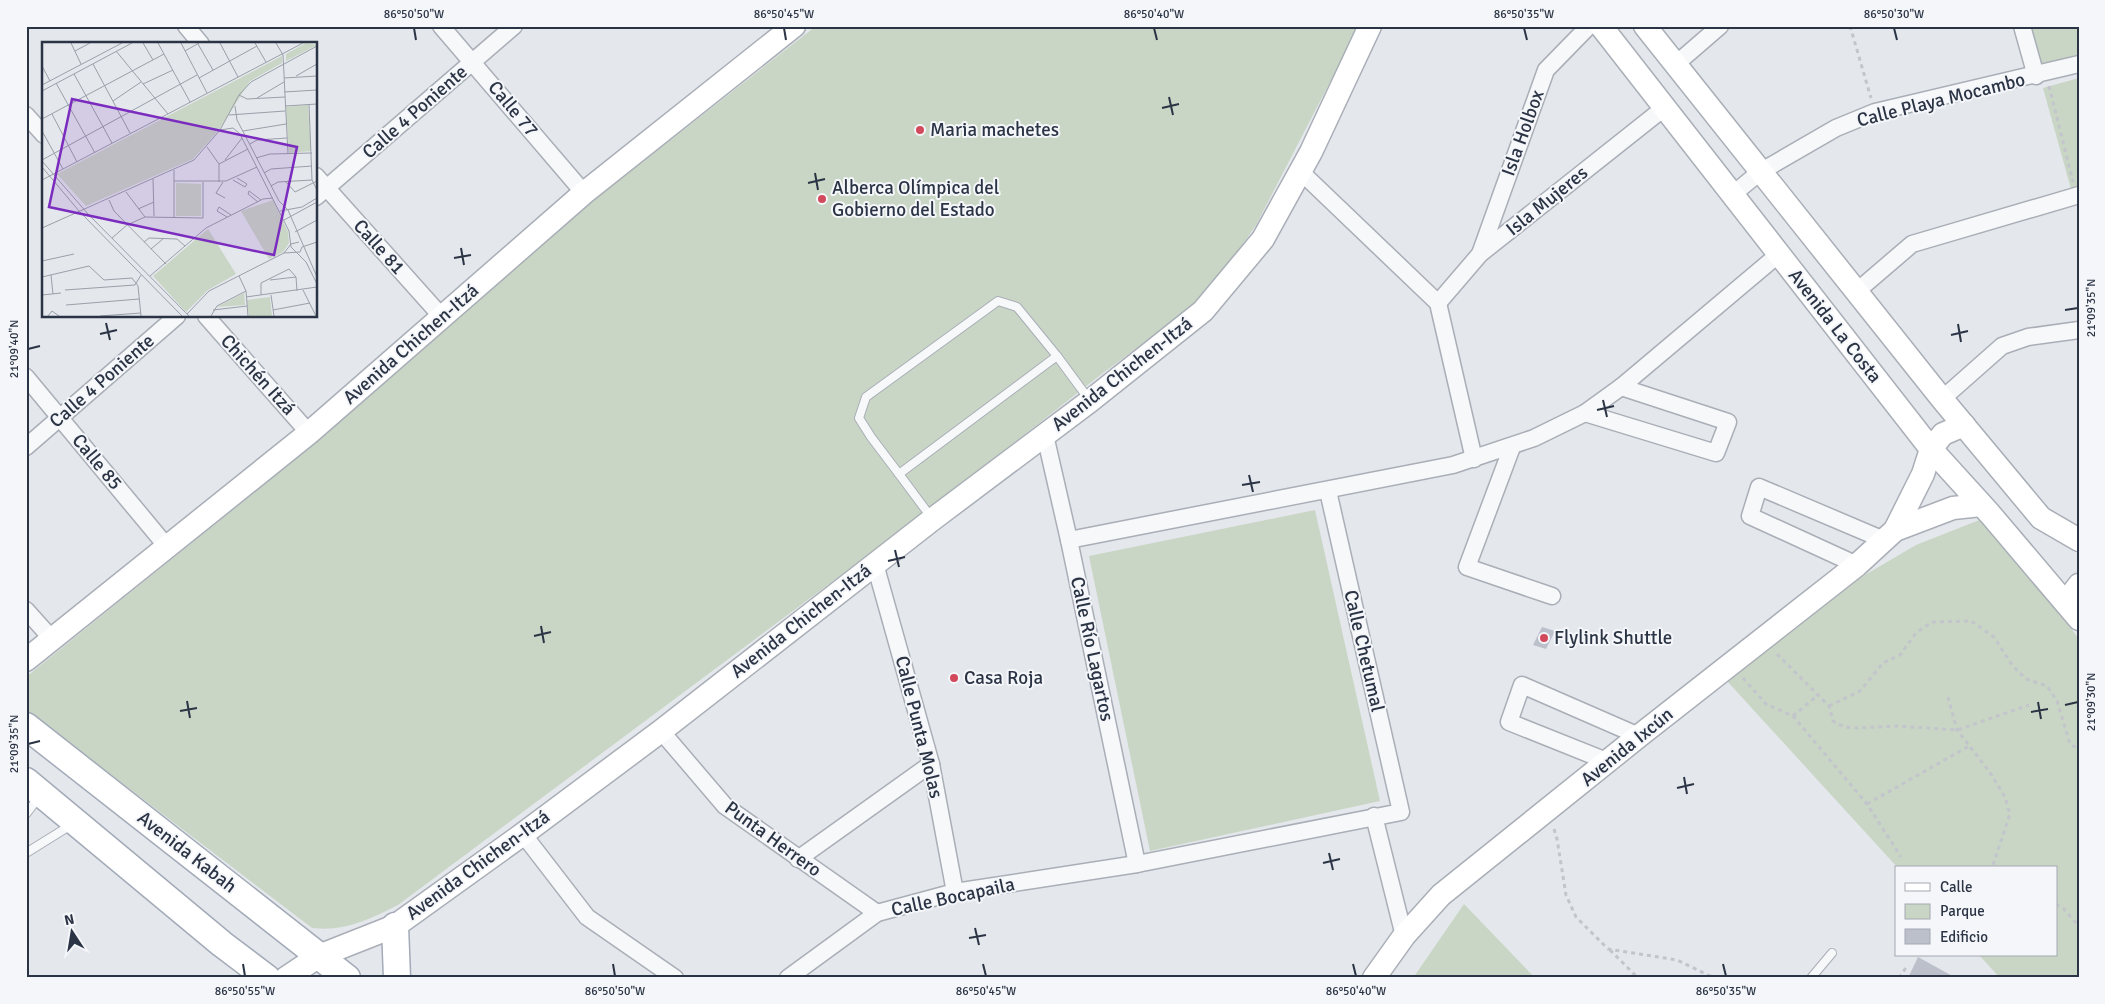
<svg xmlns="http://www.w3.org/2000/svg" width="2105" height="1004" font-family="Signika,sans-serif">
<rect width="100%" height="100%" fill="#e4e7ec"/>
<g fill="#c9d6c5">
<path d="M816 26H1359L1256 225 1234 257 1196 304 1103 373 927 511 398 905C370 919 344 932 312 928L26 710V677L324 436 594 200Z"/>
<polygon points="2025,26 2079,26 2079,54 2038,66"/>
<polygon points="2079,78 2079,187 2071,189 2043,88"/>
<polygon points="1315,510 1380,801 1150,851 1089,556"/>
<polygon points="1987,517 2079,639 2079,978 2000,978 1979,955 2056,955 2056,868 1898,868 1727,681 1853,582 1916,545"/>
<polygon points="1464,904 1535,978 1413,978"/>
</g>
<g fill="#bbc0ca">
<polygon points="1542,627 1555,631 1546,649 1533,645"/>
<polygon points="1918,957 1956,978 1908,978"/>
</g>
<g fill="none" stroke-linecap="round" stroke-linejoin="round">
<defs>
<g id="lane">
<polyline points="899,474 871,437 859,418 866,397 998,301 1017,307 1057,356"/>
<polyline points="931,517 899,474 1057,356 1088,398"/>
<polyline points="26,814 39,797"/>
<polyline points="26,853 71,825"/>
<polyline points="1811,978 1832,953"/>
</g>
<g id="street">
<polyline points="186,26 201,44"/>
<polyline points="441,26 584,193"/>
<polyline points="2022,26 2036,76"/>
<polyline points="1676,64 1720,26"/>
<polyline points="26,115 44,135"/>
<polyline points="1300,171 1438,303 1474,459"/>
<polyline points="316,176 442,317"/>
<polyline points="1732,195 1760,172 1836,128 1875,112 2079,64"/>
<polyline points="316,197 514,26"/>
<polyline points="1480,254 1546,70 1589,26"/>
<polyline points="1856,292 1912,244 2079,195"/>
<polyline points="1438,303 1480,254 1664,108"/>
<polyline points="206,316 309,433"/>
<polyline points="26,377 168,548"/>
<polyline points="1942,399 2002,346 2028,337 2079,330"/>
<polyline points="1585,413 1716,453 1728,422 1621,387"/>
<polyline points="1045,435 1069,540 1137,864"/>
<polyline points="26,447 177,316"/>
<polyline points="1512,447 1467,567 1552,596"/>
<polyline points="1069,540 1453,465 1534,438 1585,413 1621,387 1779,254"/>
<polyline points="875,564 931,764 955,892"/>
<polyline points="1857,565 1750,516 1759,487 1884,540"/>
<polyline points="26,610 52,639"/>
<polyline points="661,731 725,806 877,913"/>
<polyline points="1609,762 1509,722 1522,685 1639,736"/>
<polyline points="1374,816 1404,936"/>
<polyline points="523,834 587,917 675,978"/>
<polyline points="798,859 931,764"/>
<polyline points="788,978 877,913 955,892 1137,864 1401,812 1328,491"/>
</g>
<g id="secondary">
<polyline points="1601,26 1931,449 1990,514 2079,619"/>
<polyline points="1645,26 1942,399 2041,518 2079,540"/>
<polyline points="1895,530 1953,508 1981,505"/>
<polyline points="2066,602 2079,585"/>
<polyline points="26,660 309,433 584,193 794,26"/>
<polyline points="286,978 319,956 395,926 523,834 661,731 933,519 1090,401 1203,311 1263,239 1311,152 1370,26"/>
<polyline points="1374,978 1404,936 1441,895 1639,736 1857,565 1895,530 1923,474 1931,449 1943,434 1964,425"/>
</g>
<g id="primary">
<polyline points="26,726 347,978"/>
<polyline points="26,781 222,944 267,978"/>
<polyline points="395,926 397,978"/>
</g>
</defs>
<use href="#lane" stroke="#a9aeb7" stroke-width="10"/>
<use href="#street" stroke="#a9aeb7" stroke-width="19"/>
<use href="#secondary" stroke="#a9aeb7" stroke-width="25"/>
<use href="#primary" stroke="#a3abb8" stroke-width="29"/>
<g stroke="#c2c5cb" stroke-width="3" stroke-dasharray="4 4" stroke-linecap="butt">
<polyline points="1850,26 1871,98"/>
<polyline points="2049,86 2073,182"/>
<polyline points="1777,654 1829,706 1833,721 1844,727 1858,728 1897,726 1957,730 2029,705"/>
<polyline points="1743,678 1766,704 1793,716 1867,804 1901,857"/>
<polyline points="1948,697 1957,730 1989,771 2005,797 2010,814 1992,868"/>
<polyline points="1829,706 1860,691 1883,663 1900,655 1916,633 1932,622 1971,621 1994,637 2012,665 2026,679 2047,686 2057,701 2070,744 2079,749"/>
<polyline points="1793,716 1818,695"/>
<polyline points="1867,804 1969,746"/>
<polyline points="1554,829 1557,839 1566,895 1576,917 1608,949 1677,960 1714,978"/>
<polyline points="2056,904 2063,908 2079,926"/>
<polyline points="1610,950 1638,978"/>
<polyline points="1899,978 1907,966"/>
</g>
<use href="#lane" stroke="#f7f8fa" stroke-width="8"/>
<use href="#street" stroke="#f7f8fa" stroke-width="16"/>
<use href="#secondary" stroke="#fff" stroke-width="22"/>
<use href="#primary" stroke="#fff" stroke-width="26"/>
</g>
<path fill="none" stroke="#2b3445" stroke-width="2" d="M414 28 416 40M784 28 786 40M1154 28 1157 40M1524 28 1527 40M1894 28 1897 40M1169 97 1173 115M1162 108 1179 104M815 173 818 190M808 183 825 179M461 248 464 265M454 258 471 255M2065 310 2078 308M106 323 110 340M1958 324 1961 342M100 334 117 330M1951 335 1968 331M28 349 40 346M1603 400 1607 417M1597 410 1614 406M1249 475 1253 492M1242 485 1260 482M895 550 899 567M888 561 905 557M541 626 544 643M534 636 551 632M187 701 190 718M2038 702 2041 719M2065 705 2078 702M180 711 197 708M2031 712 2048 709M28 744 40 741M1684 777 1687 794M1677 788 1694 784M1329 853 1333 870M1323 863 1340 859M975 928 979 945M969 938 986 935M243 964 245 976M613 964 615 976M983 964 986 976M1353 964 1356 976M1723 964 1726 976"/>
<g fill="#d1495b" stroke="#f4f6f9" stroke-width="2">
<circle cx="920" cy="130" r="5"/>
<circle cx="822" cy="199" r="5"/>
<circle cx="1544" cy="638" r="5"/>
<circle cx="954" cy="678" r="5"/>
</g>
<g text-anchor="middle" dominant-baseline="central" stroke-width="4" stroke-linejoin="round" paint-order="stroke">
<g font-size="19" fill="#2b3445" stroke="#f4f6f9">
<text transform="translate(1941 100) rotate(-14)">Calle Playa Mocambo</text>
<text transform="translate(513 109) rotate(50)">Calle 77</text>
<text transform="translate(415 112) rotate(-41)">Calle 4 Poniente</text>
<text transform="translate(1523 133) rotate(-70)">Isla Holbox</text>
<text transform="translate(1547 201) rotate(-39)">Isla Mujeres</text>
<text transform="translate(379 247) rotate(48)">Calle 81</text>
<text transform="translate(1835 326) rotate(52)">Avenida La Costa</text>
<text transform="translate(411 344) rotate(-41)">Avenida Chichen-Itzá</text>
<text transform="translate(1122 374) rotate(-38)">Avenida Chichen-Itzá</text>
<text transform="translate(258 375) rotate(48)">Chichén Itzá</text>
<text transform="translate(102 381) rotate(-41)">Calle 4 Poniente</text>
<text transform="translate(97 462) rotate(50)">Calle 85</text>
<text transform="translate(801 621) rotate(-38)">Avenida Chichen-Itzá</text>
<text transform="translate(1092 649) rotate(78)">Calle Río Lagartos</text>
<text transform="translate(1364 651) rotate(77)">Calle Chetumal</text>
<text transform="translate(919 727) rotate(76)">Calle Punta Molas</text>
<text transform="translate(1627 747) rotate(-39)">Avenida Ixcún</text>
<text transform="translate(773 839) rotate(36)">Punta Herrero</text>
<text transform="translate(187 852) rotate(38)">Avenida Kabah</text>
<text transform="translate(478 865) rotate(-36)">Avenida Chichen-Itzá</text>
<text transform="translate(953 897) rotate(-12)">Calle Bocapaila</text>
</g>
<g font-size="19" fill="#2b3445" stroke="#f4f6f9" text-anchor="start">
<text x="930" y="130">Maria machetes</text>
<text x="832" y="188">Alberca Olímpica del<tspan x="832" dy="22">Gobierno del Estado</tspan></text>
<text x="1554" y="638">Flylink Shuttle</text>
<text x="964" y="678">Casa Roja</text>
</g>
</g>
<g transform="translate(42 42)">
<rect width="275" height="275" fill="#e4e7ec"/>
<path d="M264 1 275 3 244 19V12ZM240 14V21L208 39 177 88 151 117 44 164 15 132ZM266 63 269 109 247 111 244 65ZM134 141 159 142V174H134ZM231 158 246 190 247 201 241 210 227 217 199 169ZM166 187 194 232 166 248 144 270 111 234ZM202 251 203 263 175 265ZM228 255 230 274H207L205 258Z" fill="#c9d6c5"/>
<path fill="none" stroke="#9a9fa9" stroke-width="1" d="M29 1 39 22M101 1 111 18M116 1 148 60M139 1 165 51M178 1 196 35M213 1 224 20M234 1 241 13 246 112M156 2 171 28M33 9 48 1M74 9 126 72M143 9 157 1M51 22 88 91M0 24 8 39M32 32 70 101M254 34 275 22M157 36 215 4M242 36 275 34M14 41 53 111M101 42 131 28M0 43 80 1M0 49 90 1M242 50 275 48M197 53 205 57 243 55M215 56 242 40M71 59 99 40M267 62 270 138 275 148M193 64 195 78 237 159 246 168 275 235M243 64 275 62M10 72 35 120M187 73 243 69M0 77 122 12M178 88 191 86 198 92 247 189 249 205 264 220 275 242M0 89 21 127M201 89 244 82M208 102 215 98 245 96M165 105 177 122V140M214 116 228 112 270 111M0 118 155 33M183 118 200 96M0 119 46 172 147 274M177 122 206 107M0 125 37 169 140 274M132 128V176M222 131 229 127 270 124M111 137 112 174M0 138 261 1M191 138 203 145 205 142 195 136M132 139H184L215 125M181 140 174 151 183 156M244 140 253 150 275 139M229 144 236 140 270 138M84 150 103 175M67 158 72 169 124 222M216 160 206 152 207 149 219 158M96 167 112 160M238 169 260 165 275 156M185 175 175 169 177 165 189 173M242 178 275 160M0 186 152 118 178 88 197 53 209 40 275 4M253 190 275 178M70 196 85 183 103 175 161 176V140M102 200 107 196 135 197 143 204M109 207 122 196M242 211 249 202 257 200M0 219 32 212M9 233 11 252M108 234 164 186 221 157 231 156M197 234 204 249 206 274M0 235 47 224 62 238 90 236 96 244 99 274M228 238 254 235M23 248 93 243 99 233M261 248 274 274M0 253 19 251M219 253V241L247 227 254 235 255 249M229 253 232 274M204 255 275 245M24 263 97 257M171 268 205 264M231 268 268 261M145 272 167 249 242 211 258 210 260 205 275 200M6 274 10 269 17 274M58 274 99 271M169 274 175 264 204 249"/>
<path fill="#7b2cbf" fill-opacity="0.15" stroke="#7b2cbf" stroke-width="2.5" d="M30 57 255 105 232 213 7 165Z"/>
<rect width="275" height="275" fill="none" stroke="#2b3445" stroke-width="2.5"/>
</g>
<rect width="2105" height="1004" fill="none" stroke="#f4f6f9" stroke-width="55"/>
<rect x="1895" y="866" width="162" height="90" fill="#f4f6f9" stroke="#a4a8b1"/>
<rect x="1905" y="883" width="25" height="8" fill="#ffffff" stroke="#a4a8b1"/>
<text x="1940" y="892" font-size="15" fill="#2b3445">Calle</text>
<rect x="1905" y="904" width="25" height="15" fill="#c9d6c5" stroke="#a4a8b1"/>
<text x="1940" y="916" font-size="15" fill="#2b3445">Parque</text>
<rect x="1905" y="929" width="25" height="15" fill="#bbc0ca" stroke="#a4a8b1"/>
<text x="1940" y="942" font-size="15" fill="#2b3445">Edificio</text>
<g transform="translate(72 932) rotate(348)" stroke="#f4f6f9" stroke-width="4" paint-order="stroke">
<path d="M0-4L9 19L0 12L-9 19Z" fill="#2b3445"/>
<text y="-8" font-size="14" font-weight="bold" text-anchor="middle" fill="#2b3445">N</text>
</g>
<rect x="28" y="28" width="2050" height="948" fill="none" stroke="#2b3445" stroke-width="2"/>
<g font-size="12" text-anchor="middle" fill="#2b3445">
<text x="414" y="18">86°50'50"W</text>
<text x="784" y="18">86°50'45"W</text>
<text x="1154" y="18">86°50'40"W</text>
<text x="1524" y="18">86°50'35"W</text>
<text x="1894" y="18">86°50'30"W</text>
<text transform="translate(2091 308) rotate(-90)" y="4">21°09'35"N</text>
<text transform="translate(14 349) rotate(-90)" y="4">21°09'40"N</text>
<text transform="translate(2091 702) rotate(-90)" y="4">21°09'30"N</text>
<text transform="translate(14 744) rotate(-90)" y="4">21°09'35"N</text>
<text x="245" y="995">86°50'55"W</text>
<text x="615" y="995">86°50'50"W</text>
<text x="986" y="995">86°50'45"W</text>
<text x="1356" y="995">86°50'40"W</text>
<text x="1726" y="995">86°50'35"W</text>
</g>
</svg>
